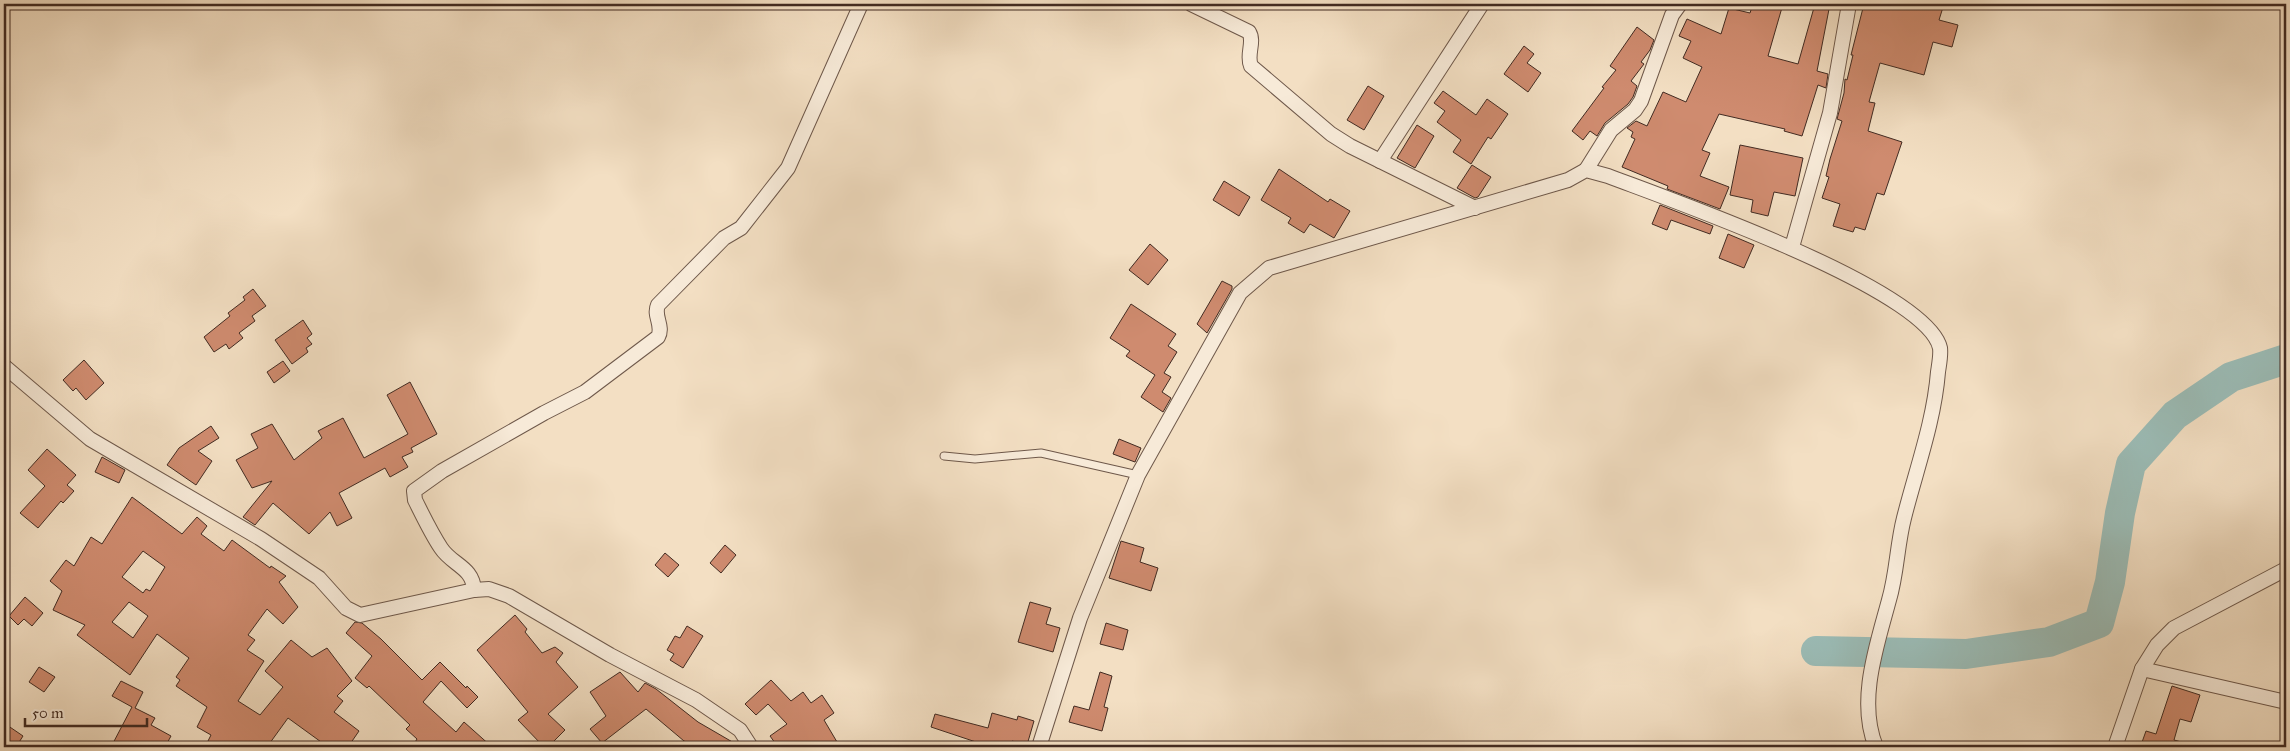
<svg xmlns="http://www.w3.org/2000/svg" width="2290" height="751" font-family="'IM FELL Great Primer',serif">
<rect width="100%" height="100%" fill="#f3dfc3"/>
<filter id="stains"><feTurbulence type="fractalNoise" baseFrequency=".004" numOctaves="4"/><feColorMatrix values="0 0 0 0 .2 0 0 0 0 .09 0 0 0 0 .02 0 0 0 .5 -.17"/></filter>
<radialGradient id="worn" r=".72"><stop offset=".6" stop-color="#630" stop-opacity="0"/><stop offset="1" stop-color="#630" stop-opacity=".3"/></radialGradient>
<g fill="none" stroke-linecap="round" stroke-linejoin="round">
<polyline stroke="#9bbcb6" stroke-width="30" points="1816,651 1966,654 2049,642 2099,623 2110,582 2120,513 2131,464 2175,415 2231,377 2286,359"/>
</g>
<g fill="#cf8b6f" stroke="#422b22" fill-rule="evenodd">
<polygon points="1753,4 1783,4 1768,56 1798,64 1815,4 1830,4 1817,71 1828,74 1826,88 1818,85 1802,136 1784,131 1785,129 1719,114 1702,150 1710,153 1700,176 1729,187 1720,209 1667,189 1668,186 1622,167 1635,139 1631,137 1633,132 1627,128 1636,121 1647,126 1663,92 1686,102 1702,67 1683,58 1691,41 1679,36 1687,19 1721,34 1729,8 1750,13"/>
<polygon points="1864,4 1944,4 1939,20 1958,25 1952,47 1933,42 1924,75 1880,63 1869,102 1875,103 1868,131 1902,142 1884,195 1877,193 1865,230 1855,227 1853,232 1833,226 1840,204 1822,198 1829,177 1826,176 1830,159 1842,121 1837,119 1844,93 1845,79 1847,80 1853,55 1851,55"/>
<polygon points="1637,27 1654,40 1650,50 1641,62 1644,64 1631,81 1637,86 1633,97 1628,104 1605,123 1597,136 1590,131 1583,140 1572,131 1604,88 1602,87 1616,70 1610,66"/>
<polygon points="1524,46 1534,54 1527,63 1541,73 1528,92 1504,74"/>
<polygon points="1368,86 1384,96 1364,130 1347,120"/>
<polygon points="1443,91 1476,115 1487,99 1508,114 1491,139 1488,137 1471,164 1453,152 1461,140 1437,122 1445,111 1434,103"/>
<polygon points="1417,125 1434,136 1415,168 1397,158"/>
<polygon points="1740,145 1803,158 1795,196 1774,192 1768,216 1751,212 1753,200 1730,195"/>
<polygon points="1472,165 1491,177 1478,197 1475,198 1457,188"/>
<polygon points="1279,169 1328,202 1330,199 1350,211 1334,238 1310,224 1304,233 1288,223 1291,218 1261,200"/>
<polygon points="1224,181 1250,197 1239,216 1213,200"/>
<polygon points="1660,205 1713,226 1710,234 1671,220 1667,230 1652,224"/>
<polygon points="1728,234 1754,245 1744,268 1719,258"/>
<polygon points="1150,244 1168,260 1148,285 1129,270"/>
<polygon points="1222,281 1232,286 1232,289 1207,333 1197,324"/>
<polygon points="253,289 266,306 252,316 255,321 239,333 243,338 229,349 226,344 214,352 204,337 230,316 228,313 245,300 243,297"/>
<polygon points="1131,304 1176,334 1168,346 1177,352 1164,373 1171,377 1162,392 1171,398 1163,412 1141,397 1155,375 1126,356 1130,351 1110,338"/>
<polygon points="303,320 312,334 307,338 312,344 306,348 308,352 292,364 275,340"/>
<polygon points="84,360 104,383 86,400 76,388 73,391 63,380"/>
<polygon points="283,361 290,371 274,383 267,372"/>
<polygon points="410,382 437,434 411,448 413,452 402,457 408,467 390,477 385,468 339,493 352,518 337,526 330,512 309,534 273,503 255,525 243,517 272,481 252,488 236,460 258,448 251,434 272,424 294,460 322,438 318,431 343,418 364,458 408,434 387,395"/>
<polygon points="211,426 219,438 198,451 212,461 196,485 167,465 179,448"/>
<polygon points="1119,439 1141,448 1135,462 1113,454"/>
<polygon points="47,449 76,475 67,485 74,491 63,503 61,501 38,528 20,513 45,486 28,470"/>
<polygon points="102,457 125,470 119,483 95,472"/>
<path d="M132 497 182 534 197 517 207 526 201 534 224 551 232 540 270 568 271 566 286 576 279 582 298 607 283 624 267 609 248 635 255 640 247 650 264 661 238 701 260 715 283 687 265 671 291 640 312 657 327 648 352 681 337 696 343 701 334 712 359 731 348 747H328L288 718 267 747H205L211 735 197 727 207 707 176 686 180 680 176 677 189 658 157 634 130 675 77 635 85 625 53 610 62 591 50 581 66 560 74 566 91 537 102 544ZM143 551 165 567 150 591 146 589 143 593 122 577ZM129 602 148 616 133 638 112 622Z"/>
<polygon points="1121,541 1144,548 1140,562 1158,568 1151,591 1109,578"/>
<polygon points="725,545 736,555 721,573 710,563"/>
<polygon points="665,553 679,565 668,577 655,565"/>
<polygon points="25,597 43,613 32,626 24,619 18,625 9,616"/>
<polygon points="1030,602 1051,608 1046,624 1060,628 1053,652 1018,642"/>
<polygon points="515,615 527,629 525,632 542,653 555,647 563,653 556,662 578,687 548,714 565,730 550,745 547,742 543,746 518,720 528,712 477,650"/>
<polygon points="355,622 362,623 381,639 422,680 440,662 466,688 467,686 478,697 467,708 441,681 423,702 456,732 464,722 492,747 412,747 417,739 406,729 410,725 369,686 367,688 355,678 372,656 346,633"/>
<polygon points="1106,623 1128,630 1123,650 1100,644"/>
<polygon points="687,626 703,636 683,668 670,660 674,654 667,650 675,636 680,638"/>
<polygon points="39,667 55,677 44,692 29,682"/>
<polygon points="620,672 638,692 645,683 656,689 698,722 741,747 697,747 684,741 646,709 602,743 590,729 606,716 590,692"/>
<polygon points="1100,672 1112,676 1104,707 1108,708 1102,731 1069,722 1074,706 1089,710"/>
<polygon points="771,680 791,701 803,692 811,703 822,695 834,713 824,720 840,747 778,747 770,736 787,724 768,704 756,715 745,704"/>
<polygon points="121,681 143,692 135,708 155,718 151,725 171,736 165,747 111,747 132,707 112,696"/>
<polygon points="2172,686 2200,695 2191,722 2180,719 2174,740 2189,744 2188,747 2148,747 2141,745 2146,731 2156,734"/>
<polygon points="992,713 1017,720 1018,716 1034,721 1027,745 1012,741 1010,747 991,747 931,727 935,714 988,728"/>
<polygon points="4,723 23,736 16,747 4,747"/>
</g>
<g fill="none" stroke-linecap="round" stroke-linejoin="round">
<defs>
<polyline id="service" points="944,456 975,459 1041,453 1138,475"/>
<g id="minor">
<path d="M1191 4 1249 32C1255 42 1246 55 1251 66L1331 134 1350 146 1475 208"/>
<polyline points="1380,161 1482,4"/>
<polyline points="1586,170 1611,130 1635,110 1641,101 1672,15 1680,4"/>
<polyline points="1792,247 1830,113 1849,4"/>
<polyline points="4,366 90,439 261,539 319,578 346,608 360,615 474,590 489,589 509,596 610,655 696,700 740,730 751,747"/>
<path d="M474 590C473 567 452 565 441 548 431 533 423 516 415 500L414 491 442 471 544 413 585 392 658 337C664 326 653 316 658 305L724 238 741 228 788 168 861 4"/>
<polyline points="2142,669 2286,702"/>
<path d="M1039 747 1080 618 1138 475 1240 293 1269 268 1568 180 1586 170 1608 176C1668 199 1927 289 1940 348 1941 355 1939 365 1938 372 1934 422 1916 470 1904 518 1897 545 1897 573 1889 600 1877 645 1857 701 1876 747"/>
<polyline points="2115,747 2142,669 2157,645 2174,628 2286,569"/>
</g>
</defs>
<use href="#service" stroke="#6e584a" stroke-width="9"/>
<use href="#minor" stroke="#6e584a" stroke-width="16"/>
<use href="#service" stroke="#f7ead8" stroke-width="7"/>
<use href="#minor" stroke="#f7ead8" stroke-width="14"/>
</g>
<rect width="2290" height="751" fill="none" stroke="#f3dfc3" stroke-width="20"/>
<rect x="5" y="5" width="2280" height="741" fill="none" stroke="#422b22" stroke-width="2.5"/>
<rect x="10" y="10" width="2270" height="731" fill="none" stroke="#422b22"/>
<path d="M25 718v8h122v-8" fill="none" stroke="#422b22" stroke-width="2.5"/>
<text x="32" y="718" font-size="15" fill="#422b22" stroke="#f7ead8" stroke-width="4" paint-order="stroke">50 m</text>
<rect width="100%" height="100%" filter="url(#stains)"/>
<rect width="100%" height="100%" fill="url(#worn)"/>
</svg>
